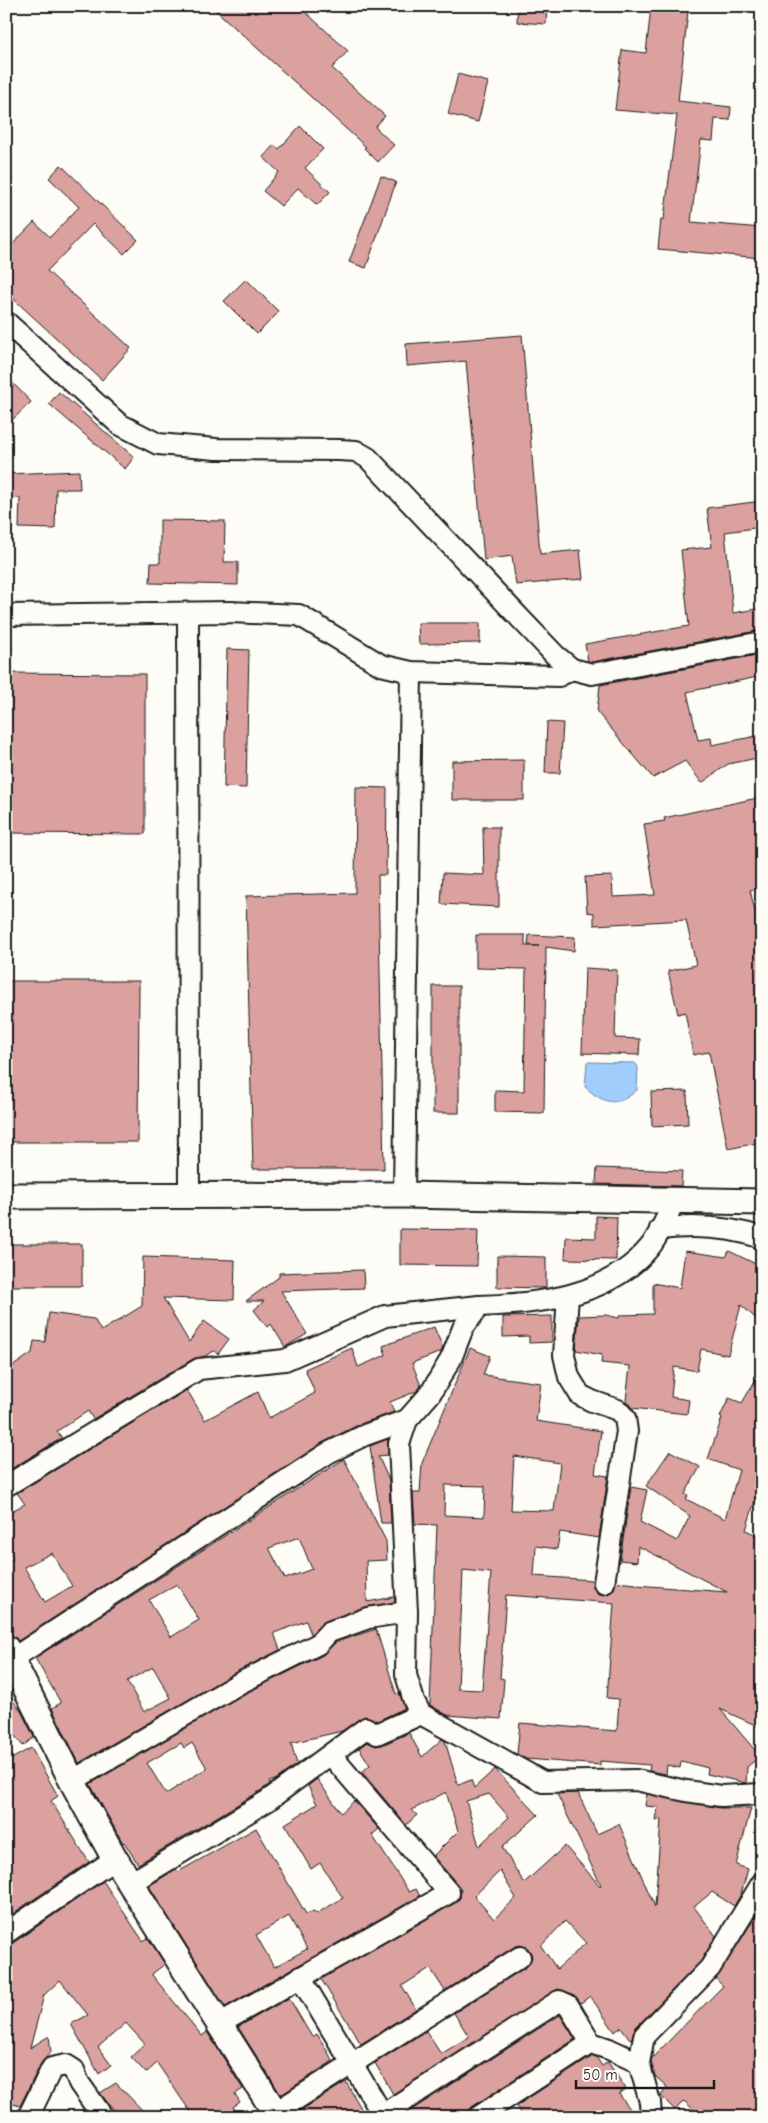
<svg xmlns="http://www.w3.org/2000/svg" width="768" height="2123" font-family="'Comic Neue',sans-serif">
<rect width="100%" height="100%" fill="#fdfcf7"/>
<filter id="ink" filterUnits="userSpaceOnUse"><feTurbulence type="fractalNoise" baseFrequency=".02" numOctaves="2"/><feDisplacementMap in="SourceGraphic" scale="10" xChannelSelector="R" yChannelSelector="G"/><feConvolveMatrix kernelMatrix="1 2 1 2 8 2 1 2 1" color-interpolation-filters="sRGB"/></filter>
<g filter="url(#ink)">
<path fill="#a0cdfb" stroke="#6b86a2" d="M587 1062 635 1063 638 1067 637 1090C617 1108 604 1104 585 1087Z"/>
<g fill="#dba19e" stroke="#1c1c1c" fill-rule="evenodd">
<polygon points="211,6 299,6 348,51 332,68 385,116 375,127 394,145 378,162 364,148 366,147"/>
<polygon points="518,6 547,6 546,24 517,22"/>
<polygon points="651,7 688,11 678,101 731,107 730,120 715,119 713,141 701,140 691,222 762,228 762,258 658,249 661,219 664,219 677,115 615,110 622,50 646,53"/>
<polygon points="458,74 488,82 478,122 448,114"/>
<polygon points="300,126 323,149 305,168 330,192 317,205 298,188 281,206 263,191 279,172 263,157 274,145 279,149"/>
<polygon points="61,165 138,240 124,254 93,224 47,271 131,348 102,380 6,292 6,251 34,222 50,237 79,207 49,178"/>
<polygon points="381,176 396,182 366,268 349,262"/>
<polygon points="246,279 279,312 257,334 224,301"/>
<polygon points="522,335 540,554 580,550 583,579 516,585 512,556 484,560 466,361 407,366 406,344"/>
<polygon points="6,376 31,402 6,426"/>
<polygon points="59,392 134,457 125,469 49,404"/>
<polygon points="79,471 80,489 56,489 55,529 19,528 20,498 6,499 6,474"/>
<polygon points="762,501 762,527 725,532 733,613 762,608 762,630 592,662 588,661 585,644 689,626 681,550 712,547 707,508"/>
<polygon points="160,520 225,521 224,562 238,562 238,585 150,583 151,563 160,563"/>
<polygon points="418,623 480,623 480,643 419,644"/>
<polygon points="227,649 249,650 246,788 224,787"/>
<polygon points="762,654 762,676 687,692 698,740 711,738 712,745 762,735 762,757 728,764 702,783 685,761 653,778 597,712 600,685"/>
<polygon points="6,673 145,674 145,834 6,833"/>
<polygon points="547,722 563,723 560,773 545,773"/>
<polygon points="524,760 524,800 452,800 452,761"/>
<polygon points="356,787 387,788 386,875 378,875 384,1169 253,1169 246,896 355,893"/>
<polygon points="762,797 762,888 750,890 762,941 762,1142 728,1149 709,1052 693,1055 685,1012 678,1014 668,971 696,965 686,920 594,925 594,913 587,912 585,877 612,876 613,897 655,895 644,824 665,821 664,818"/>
<polygon points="483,827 499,827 499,907 441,904 443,873 484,875"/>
<polygon points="476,935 525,935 525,946 539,946 528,945 529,935 575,937 574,951 546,947 544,1113 495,1112 495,1090 524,1091 526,969 476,968"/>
<polygon points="585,968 617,970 615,1038 640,1039 639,1055 582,1053"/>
<polygon points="6,981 139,981 138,1142 6,1142"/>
<rect x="433" y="986" width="26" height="127"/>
<polygon points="687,1091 688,1124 652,1126 651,1092"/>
<polygon points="597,1168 682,1171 681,1186 596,1184"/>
<polygon points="596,1216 617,1217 616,1260 565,1259 566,1237 596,1238"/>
<polygon points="400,1229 478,1230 477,1266 400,1265"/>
<rect x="6" y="1244" width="76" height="42"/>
<polygon points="685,1251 726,1257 729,1251 762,1267 762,1324 741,1305 728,1355 701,1349 697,1371 674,1367 671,1397 689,1400 687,1414 632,1408 626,1401 630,1366 601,1363 602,1355 576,1350 579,1316 606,1315 619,1318 620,1315 653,1314 653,1283 680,1288"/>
<polygon points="497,1256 546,1257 546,1288 497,1287"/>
<polygon points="143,1257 235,1260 234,1300 163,1298 189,1342 204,1321 229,1339 218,1354 214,1351 205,1356 193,1359 93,1419 88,1411 57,1431 62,1438 6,1472 6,1371 32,1353 34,1341 45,1342 49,1313 94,1319 101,1331 142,1306"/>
<polygon points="363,1270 364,1288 281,1291 307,1334 285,1347 271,1324 267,1327 254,1310 264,1301 246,1301 279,1277 279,1273"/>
<polygon points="552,1316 552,1342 529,1343 529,1336 503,1337 503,1317"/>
<path d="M434 1327 443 1348 441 1352 412 1363 421 1386 417 1391 390 1402 394 1412 360 1424 322 1443 18 1641 12 1635 6 1621V1562L13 1559 6 1547V1514L25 1504 17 1493 187 1390 205 1420 258 1392 269 1418 315 1393 305 1369 352 1348 358 1367 386 1355 383 1346ZM52 1553 72 1586 45 1602 24 1567Z"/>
<path d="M470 1348 490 1356 483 1375 541 1383 536 1421 601 1431 595 1474 608 1476 599 1538 560 1532 557 1549 536 1546 534 1576 592 1580 593 1588 597 1593 603 1595 613 1591 616 1582 636 1584V1585L727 1592 638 1546 637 1562 620 1560 631 1487 647 1490 640 1522 677 1541 690 1516 646 1486 670 1451 700 1467 685 1494 688 1496 686 1499 725 1519 739 1470 708 1459 722 1418 720 1417 729 1398 742 1403 762 1369V1478L746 1530 762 1538V1728L720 1709 760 1756 747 1767 746 1783 707 1774 708 1768 681 1761 680 1768 667 1765 666 1774 649 1771 650 1765 600 1761V1765L526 1759 517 1754 520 1723 617 1731 619 1699 607 1698 614 1603 506 1595 500 1678 504 1679 501 1719 447 1715 430 1705 437 1525 415 1524 413 1493H420L422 1463ZM514 1456 560 1463 554 1511 511 1510ZM445 1485 485 1486 484 1517 444 1515ZM463 1570 491 1573 482 1690 458 1689Z"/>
<polygon points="388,1439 388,1455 378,1456 389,1480 391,1523 381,1523 370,1446"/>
<path d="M344 1459 386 1541 387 1560 366 1561 367 1602 394 1597 395 1602 364 1607 325 1621 311 1634 306 1621 274 1633 280 1650 234 1673 79 1763 52 1708 61 1703 35 1658ZM299 1537 312 1569 285 1579 269 1548ZM177 1584 199 1620 171 1637 149 1600ZM153 1667 171 1698 144 1712 127 1681Z"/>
<path d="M376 1629 396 1694 399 1693 405 1708 377 1721 365 1716 342 1731 291 1743 297 1764 277 1779 269 1782 270 1784 260 1791 138 1864 124 1842 123 1843 90 1784 246 1693 323 1655 336 1642ZM181 1743 184 1748 192 1743 207 1768 166 1794 147 1763Z"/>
<polygon points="6,1692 21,1711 34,1737 23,1746 6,1725"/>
<path d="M409 1733 422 1757 442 1739 445 1741 458 1785 471 1780 474 1788 495 1769 538 1815 502 1847 524 1883 565 1846 600 1886 601 1885 557 1794 578 1793 597 1834 619 1824 655 1907 661 1819 656 1821 658 1807 645 1806 647 1794 720 1808H751L736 1865 748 1869 741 1894 734 1906 712 1892 694 1907 716 1936 701 1961 635 2028 632 2038 630 2039 621 2027 615 2032 590 1996 581 2003 573 1994 558 1989 393 2094 375 2063 426 2031 441 2054 469 2037 454 2013 526 1967 532 1957 530 1951 526 1947 520 1945 514 1947 445 1991 430 1968 402 1986 416 2009 361 2044 321 1979 455 1903 460 1898 461 1891 458 1885 433 1856 458 1831 446 1792 412 1810 417 1815 406 1825 362 1772 370 1765 359 1748 367 1742 376 1746 382 1745ZM489 1794 509 1817 479 1846 466 1801ZM500 1871 516 1898 494 1919 474 1896ZM565 1921 586 1943 557 1969 541 1946Z"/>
<polygon points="31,1748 58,1796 51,1801 89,1862 6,1918 6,1762"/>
<path d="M317 1779 341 1813 354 1801 379 1829 372 1835 409 1892 416 1889 420 1896 225 2007 149 1886 176 1869 178 1872 256 1828 306 1914 314 1911 316 1914 343 1898 320 1863 311 1869 285 1824 317 1804 308 1786ZM289 1916 307 1949 274 1967 256 1935Z"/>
<polygon points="103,1881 143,1941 148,1938 165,1964 153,1973 152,1975 202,2036 207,2032 243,2089 235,2094 240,2102 233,2107 240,2117 194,2117 157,2063 146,2073 131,2057 145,2044 126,2023 98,2047 111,2065 99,2074 71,2024 88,2015 60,1980 44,1995 30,2048 49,2036 51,2052 41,2063 20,2106 6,2102 6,1945 13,1943"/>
<polygon points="761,1907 762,2117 702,2117 684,2101 675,2110 661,2096 667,2087 655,2076 651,2062 652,2058 723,1986 716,1979 750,1925 756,1920 754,1919"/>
<polygon points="289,1998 312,2037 317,2034 333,2061 281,2095 238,2027"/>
<polygon points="560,2015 575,2039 472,2107 466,2117 406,2117 405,2114"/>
<polygon points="593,2056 596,2057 602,2066 608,2062 626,2089 619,2094 636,2117 523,2117 516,2106"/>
<polygon points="346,2082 366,2117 292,2117 292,2116"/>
<polygon points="116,2083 149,2117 121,2117 108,2103 100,2093"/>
</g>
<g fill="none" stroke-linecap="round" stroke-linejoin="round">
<defs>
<g id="minor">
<polyline points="6,322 119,424 158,444 216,449 339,450 356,451 368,458 555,655 572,669 592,674 762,642"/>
<polyline points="188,614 189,1195"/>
<polyline points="6,615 230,612 299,615 381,665 411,672 559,676 572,669"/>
<polyline points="404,1195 411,672"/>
<path d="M660 1229C693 1225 730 1227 762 1238"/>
<polyline points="568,1296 564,1355 569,1377 580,1395 592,1401 618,1410 625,1418 627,1431 604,1583"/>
<path d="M479 1306C539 1304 608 1297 649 1248 660 1235 667 1215 675 1200"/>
<polyline points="6,1486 199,1369 285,1360 385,1316 479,1306 463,1328 451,1359 430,1394 407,1420 399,1444 407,1612 406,1675 414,1701 421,1714 543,1782 636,1780 686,1791 721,1796 762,1794"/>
<polyline points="12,1659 328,1453 365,1435 407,1420"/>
<polyline points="72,1781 240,1683 318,1644 329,1632 368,1618 407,1612"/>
<polyline points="132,1882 267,1801 366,1728 377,1734 421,1714"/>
<polyline points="6,1933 115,1859"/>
<polyline points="300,1977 384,2117"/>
<polyline points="219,2024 449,1893 331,1755"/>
<polyline points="276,2112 520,1957"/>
<polyline points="28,2117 52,2068 66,2065 74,2070 79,2083 103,2117"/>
<polyline points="379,2117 559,2001 568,2005 591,2043 609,2049 639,2063"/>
<polyline points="478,2117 591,2043"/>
<polyline points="651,2117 650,2102 639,2063 644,2036 710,1968 762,1883"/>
</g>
<g id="tertiary">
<polyline points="6,1196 404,1195 762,1202"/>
<polyline points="6,1648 72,1781 115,1859 278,2117"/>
</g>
</defs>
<use href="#minor" stroke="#1c1c1c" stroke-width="24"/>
<use href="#tertiary" stroke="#1c1c1c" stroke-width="29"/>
<use href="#minor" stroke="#fdfcf7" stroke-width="20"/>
<use href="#tertiary" stroke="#fdfcf7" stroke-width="25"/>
</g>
</g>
<rect width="768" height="2123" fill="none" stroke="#fdfcf7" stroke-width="25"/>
<rect x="12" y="12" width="743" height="2098" fill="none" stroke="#1c1c1c" stroke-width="2" filter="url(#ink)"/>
<path d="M576 2080v8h138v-8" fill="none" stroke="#1c1c1c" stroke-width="2.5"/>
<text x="583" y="2080" font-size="15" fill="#1c1c1c" stroke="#fdfcf7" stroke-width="4" paint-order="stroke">50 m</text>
</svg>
